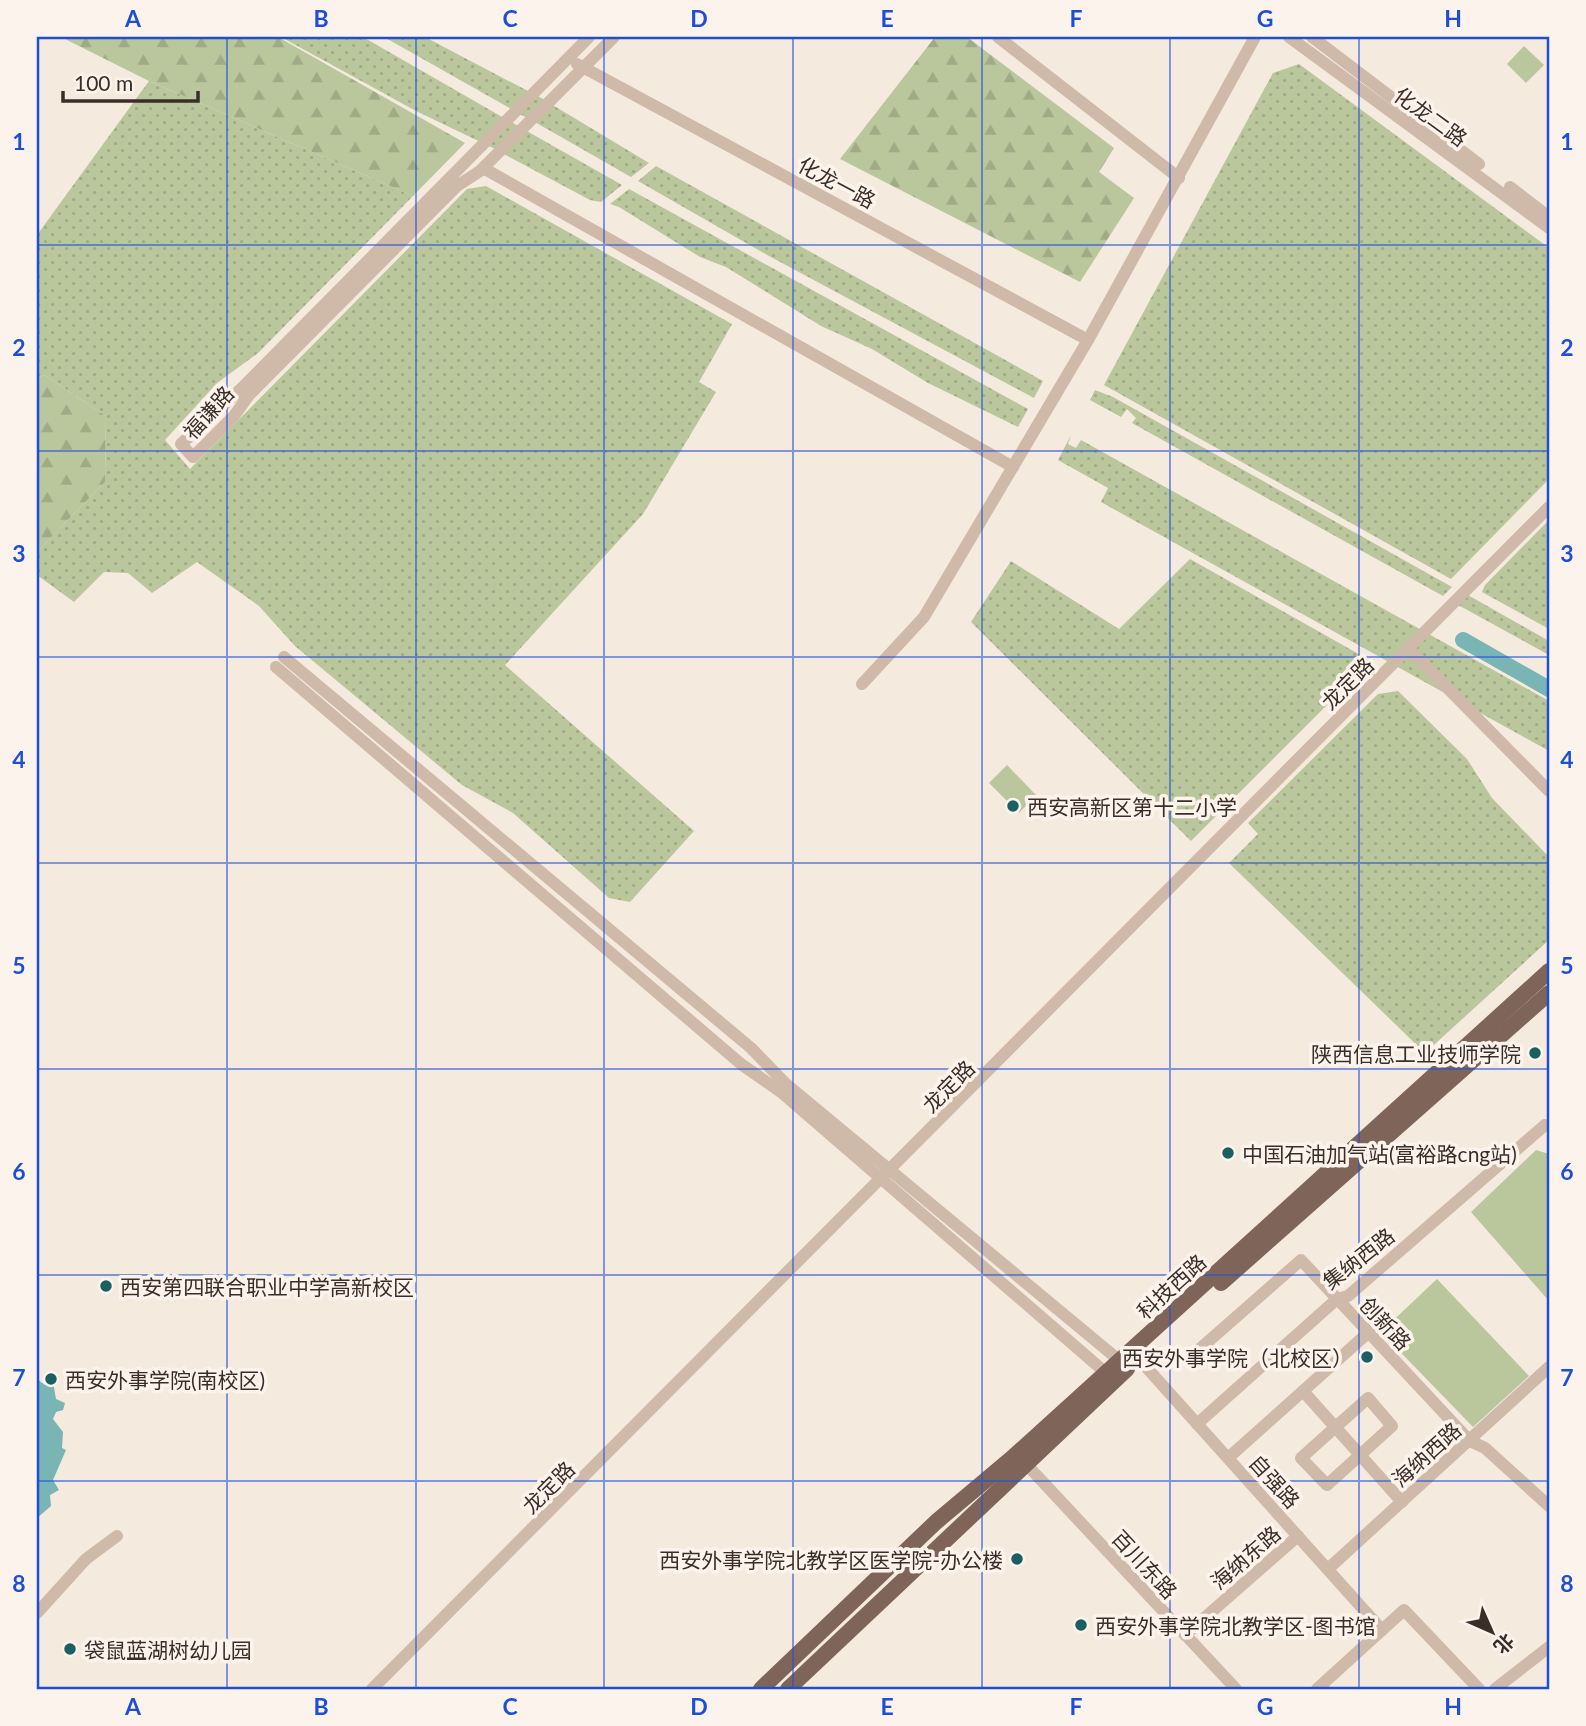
<svg xmlns="http://www.w3.org/2000/svg" width="1586" height="1726" font-family="Lato,'Noto Sans SC',sans-serif">
<defs>
<pattern id="grass-dots" width="8" height="8" patternUnits="userSpaceOnUse" patternTransform="scale(1.75)"><rect width="8" height="8" fill="#bac69c"/><path d="M2 2h.1M6 6h.1" fill="none" stroke="#a1aa86" stroke-width="1.8" stroke-linecap="round"/></pattern>
<pattern id="forest-firs" width="22" height="20" patternUnits="userSpaceOnUse" patternTransform="scale(1.75)"><rect width="22" height="20" fill="#bac69c"/><path d="M5 1l3.5 6h-7zM16 11l3.5 6h-7z" fill="#a1aa86"/></pattern>
</defs>
<rect width="100%" height="100%" fill="#f5eade"/>
<g fill="url(#grass-dots)">
<polygon points="281,37 363,37 518,126 495,149 416,111"/>
<polygon points="384,37 425,37 545,100 527,118"/>
<polygon points="1299,64 1549,248 1549,479 1451,579 1104,385 1273,73"/>
<polygon points="149,81 413,196 258,353 217,383 165,440 190,469 467,189 486,186 732,324 699,382 716,392 643,514 505,665 694,831 630,902 609,898 513,813 462,785 295,646 259,606 197,562 152,593 128,573 104,572 74,602 37,575 37,552 105,482 106,416 44,375 37,378 37,235"/>
<polygon points="551,104 649,163 631,177 533,121"/>
<polygon points="525,130 622,185 601,202 590,200 502,153"/>
<polygon points="656,166 1043,381 1034,398 769,256 638,181"/>
<polygon points="629,189 1028,409 1018,427 928,383 872,349 821,326 726,267 700,257 619,207 610,204"/>
<polygon points="1095,390 1113,397 1452,587 1443,596 1132,423 1136,418 1127,409 1121,417 1090,400"/>
<polygon points="1071,435 1068,444 1076,448 1081,440 1549,701 1549,751 1101,502 1108,488 1058,460"/>
<polygon points="1549,520 1549,629 1482,592 1485,585"/>
<polygon points="1190,559 1371,661 1191,841 971,622 1011,561 1119,629"/>
<polygon points="1459,590 1549,641 1549,655 1449,600"/>
<polygon points="1398,691 1467,759 1492,798 1549,857 1549,940 1425,1053 1229,863 1258,834 1248,823 1378,694"/>
</g>
<g fill="url(#forest-firs)">
<polygon points="61,37 278,37 465,143 413,196 149,81"/>
<polygon points="935,37 967,37 1114,148 1099,172 1134,198 1080,282 840,159"/>
<polygon points="44,375 106,416 105,482 37,552 37,378"/>
</g>
<g fill="#bac69c">
<polygon points="1524,46 1544,65 1526,83 1507,64"/>
<polygon points="1007,765 1036,795 1019,813 989,783"/>
<polygon points="1536,1150 1549,1154 1549,1301 1471,1212"/>
<polygon points="1437,1279 1529,1376 1473,1427 1381,1332"/>
</g>
<polygon fill="#7ab5b5" points="54,1375 59,1377 53,1382 56,1399 65,1403 63,1410 56,1412 53,1419 63,1432 62,1448 66,1450 53,1480 59,1490 50,1495 51,1506 37,1518 37,1379 45,1385"/>
<g fill="none" stroke-linecap="round" stroke-linejoin="round">
<polyline stroke="#7ab5b5" stroke-width="16" points="1463,640 1549,689"/>
<g stroke="#cfb9a9" stroke-width="12">
<polyline points="589,37 242,388 181,444 193,457 234,416 249,395 457,186 480,171 614,37"/>
<polyline points="998,37 1179,178"/>
<polyline points="1289,37 1549,228"/>
<polyline points="1312,37 1479,164"/>
<polyline points="577,64 1088,340"/>
<polyline points="483,168 1013,467"/>
<polyline points="1510,187 1549,217"/>
<polyline points="1409,649 1549,791"/>
<polyline points="284,657 751,1048 785,1083 1120,1361"/>
<polyline points="276,667 741,1064 781,1092 1106,1373"/>
<polyline points="862,684 924,617 1088,340 1255,37"/>
<polyline points="1194,1354 1301,1260 1470,1441 1485,1448 1549,1506"/>
<polyline points="1138,1358 1382,1630"/>
<polyline points="1303,1391 1402,1502"/>
<polygon points="1368,1398 1392,1426 1327,1485 1301,1458"/>
<polyline points="1197,1424 1337,1299 1348,1296 1545,1125"/>
<polyline points="1228,1458 1369,1332"/>
<polyline points="1027,1465 1236,1689"/>
<polyline points="1328,1569 1549,1367"/>
<polyline points="37,1613 86,1559 117,1536"/>
<polyline points="1185,1635 1298,1536"/>
<polyline points="372,1689 1549,507"/>
<polyline points="1317,1689 1404,1610 1479,1689"/>
<polyline points="1495,1689 1549,1647"/>
</g>
<g stroke="#7f6459" stroke-width="16">
<polyline points="1221,1283 1549,993"/>
<polyline points="761,1689 936,1522 1011,1459 1549,971"/>
<polyline points="788,1689 1127,1369"/>
</g>
</g>
<path fill="none" stroke="#1d4ed8" stroke-width="2" stroke-opacity="0.55" d="M227 37V1689M416 37V1689M604 37V1689M793 37V1689M982 37V1689M1170 37V1689M1359 37V1689M37 245H1549M37 451H1549M37 657H1549M37 863H1549M37 1069H1549M37 1275H1549M37 1481H1549"/>
<g fill="#1a6062" stroke="#fcf4ec" stroke-width="2.5">
<circle cx="1013" cy="806" r="7"/>
<circle cx="1535" cy="1053" r="7"/>
<circle cx="1228" cy="1153" r="7"/>
<circle cx="106" cy="1286" r="7"/>
<circle cx="1367" cy="1357" r="7"/>
<circle cx="51" cy="1379" r="7"/>
<circle cx="1017" cy="1559" r="7"/>
<circle cx="1081" cy="1625" r="7"/>
<circle cx="70" cy="1649" r="7"/>
</g>
<g text-anchor="middle" dominant-baseline="central" stroke-width="7" stroke-linejoin="round" paint-order="stroke">
<g font-size="21" fill="#3b2e29" stroke="#fcf4ec">
<text transform="translate(1431 116) rotate(36)">化龙二路</text>
<text transform="translate(837 182) rotate(28)">化龙一路</text>
<text transform="translate(208 412) rotate(-48)">福谦路</text>
<text transform="translate(1347 683) rotate(-45)">龙定路</text>
<text transform="translate(948 1086) rotate(-45)">龙定路</text>
<text transform="translate(1358 1258) rotate(-38)">集纳西路</text>
<text transform="translate(1171 1286) rotate(-42)">科技西路</text>
<text transform="translate(1386 1323) rotate(47)">创新路</text>
<text transform="translate(1426 1454) rotate(-42)">海纳西路</text>
<text transform="translate(1275 1481) rotate(48)">自强路</text>
<text transform="translate(548 1487) rotate(-45)">龙定路</text>
<text transform="translate(1245 1557) rotate(-41)">海纳东路</text>
<text transform="translate(1145 1564) rotate(47)">百川东路</text>
</g>
<g font-size="21" fill="#3b2e29" stroke="#fcf4ec" text-anchor="start">
<text x="1027" y="806">西安高新区第十二小学</text>
<text x="1521" y="1053" text-anchor="end">陕西信息工业技师学院</text>
<text x="1242" y="1153">中国石油加气站(富裕路cng站)</text>
<text x="120" y="1286">西安第四联合职业中学高新校区</text>
<text x="1353" y="1357" text-anchor="end">西安外事学院（北校区）</text>
<text x="65" y="1379">西安外事学院(南校区)</text>
<text x="1003" y="1559" text-anchor="end">西安外事学院北教学区医学院-办公楼</text>
<text x="1095" y="1625">西安外事学院北教学区-图书馆</text>
<text x="84" y="1649">袋鼠蓝湖树幼儿园</text>
</g>
</g>
<rect width="1586" height="1726" fill="none" stroke="#fcf4ec" stroke-width="77"/>
<g transform="translate(1492 1632) rotate(135)" stroke="#fcf4ec" stroke-width="5" paint-order="stroke">
<path d="M0-5L12 26L0 18L-12 26Z" fill="#3b2e29"/>
<text y="-10" font-size="19" font-weight="bold" text-anchor="middle" fill="#3b2e29">北</text>
</g>
<path d="M63 91v10h135v-10" fill="none" stroke="#3b2e29" stroke-width="3.5"/>
<text x="74" y="91" font-size="21" fill="#3b2e29" stroke="#fcf4ec" stroke-width="5" paint-order="stroke">100 m</text>
<rect x="38" y="38" width="1510" height="1650" fill="none" stroke="#1d4ed8" stroke-width="2.5"/>
<g font-size="23" text-anchor="middle" font-weight="bold" fill="#1d4ed8">
<text x="133" y="27">A</text>
<text x="321" y="27">B</text>
<text x="510" y="27">C</text>
<text x="699" y="27">D</text>
<text x="887" y="27">E</text>
<text x="1076" y="27">F</text>
<text x="1265" y="27">G</text>
<text x="1453" y="27">H</text>
<text x="19" y="150">1</text>
<text x="1567" y="150">1</text>
<text x="19" y="356">2</text>
<text x="1567" y="356">2</text>
<text x="19" y="562">3</text>
<text x="1567" y="562">3</text>
<text x="19" y="768">4</text>
<text x="1567" y="768">4</text>
<text x="19" y="974">5</text>
<text x="1567" y="974">5</text>
<text x="19" y="1180">6</text>
<text x="1567" y="1180">6</text>
<text x="19" y="1386">7</text>
<text x="1567" y="1386">7</text>
<text x="19" y="1592">8</text>
<text x="1567" y="1592">8</text>
<text x="133" y="1715">A</text>
<text x="321" y="1715">B</text>
<text x="510" y="1715">C</text>
<text x="699" y="1715">D</text>
<text x="887" y="1715">E</text>
<text x="1076" y="1715">F</text>
<text x="1265" y="1715">G</text>
<text x="1453" y="1715">H</text>
</g>
</svg>
